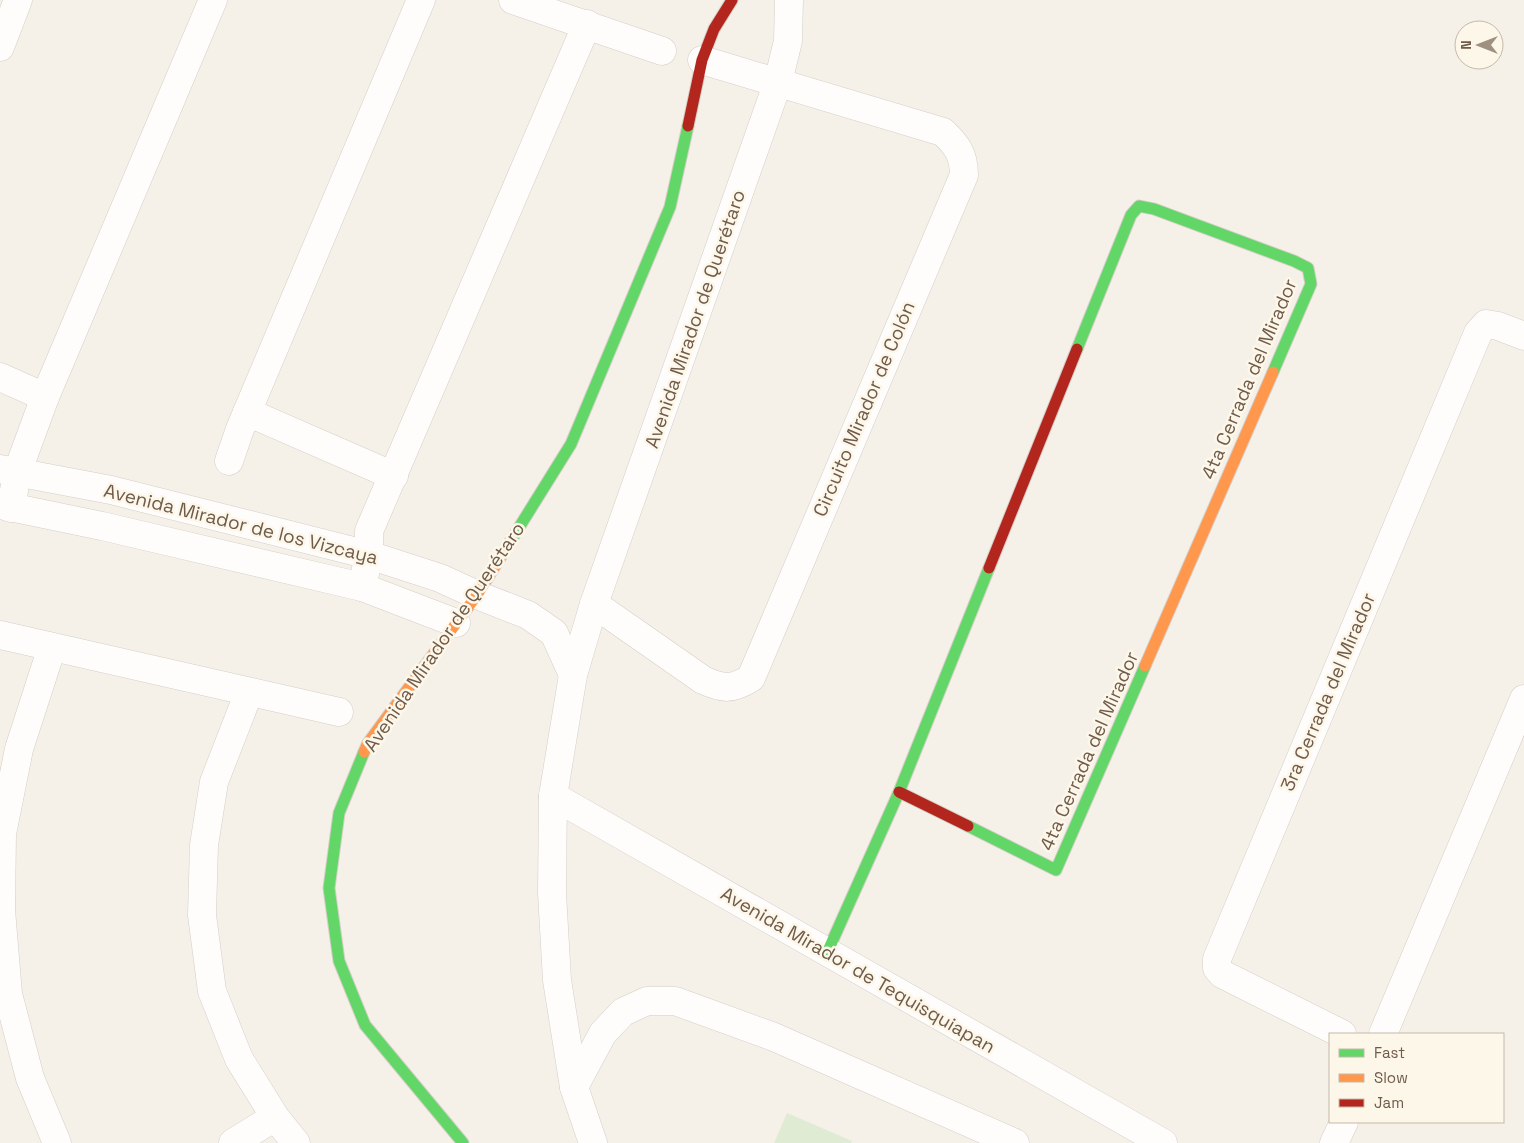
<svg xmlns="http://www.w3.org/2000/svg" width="1524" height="1143" font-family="'Space Grotesk',sans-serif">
<rect width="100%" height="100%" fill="#f5f1e8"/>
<polygon fill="#e0ebd4" points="787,1113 852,1141 851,1143 774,1143"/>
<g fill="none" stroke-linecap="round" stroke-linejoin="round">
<defs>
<g id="street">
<polyline points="513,0 662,51"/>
<polyline points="0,47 18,0"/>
<polyline points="0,377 45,397"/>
<polyline points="247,412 394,476"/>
<polyline points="229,461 240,429 421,0"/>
<polyline points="0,469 111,490 369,555 440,578 477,595 528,615 554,633 573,675"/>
<polyline points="0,505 102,526 362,587 456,623"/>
<polyline points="11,508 17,473 45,397 213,0"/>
<polyline points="362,587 369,555 369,531 587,24"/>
<path d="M594 604 703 680C723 689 732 690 751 678L964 175C964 155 957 145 943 132L702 60"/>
<polyline points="0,635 339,712"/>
<polyline points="52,647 19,749 2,834 1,910 8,994 30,1078 57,1143"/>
<polyline points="249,692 214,782 204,845 202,915 212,991 239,1059 275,1117 296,1143"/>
<polyline points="553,796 1163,1143"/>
<polyline points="1342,1034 1222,974 1217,968 1217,959 1478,333 1486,324 1498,326 1524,336"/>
<polyline points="1383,1034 1524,699"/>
<polyline points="574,1087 603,1033 623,1012 647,1001 675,1001 774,1037 1015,1143"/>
<polyline points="233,1143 275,1117"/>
<polyline points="593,1143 574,1087 557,980 552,893 553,796 573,675 594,604 778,82 788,41 789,0"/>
<polyline points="1334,1143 1344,1122"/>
</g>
<g id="fast">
<polyline points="1077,349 1131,215 1139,206 1154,209 1294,261 1308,268 1311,284 1273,372"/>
<polyline points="510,542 571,444 670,207 688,126"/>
<polyline points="364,752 339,813 329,888 339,961 365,1025 463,1143"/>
<polyline points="968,826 1056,870 1145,666"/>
<polyline points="827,953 899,792 989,568"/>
</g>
<g id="slow">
<polyline points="1145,666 1273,372"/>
<polyline points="364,752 368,743 477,595 510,542"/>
</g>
<g id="jam">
<polyline points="688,126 702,60 714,29 732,0"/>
<polyline points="989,568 1077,349"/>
<polyline points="899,792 968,826"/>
</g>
</defs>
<use href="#street" stroke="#d4cec7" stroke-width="29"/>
<use href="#fast" stroke="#d4cec7" stroke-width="13"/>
<use href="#slow" stroke="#d4cec7" stroke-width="13"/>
<use href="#jam" stroke="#d4cec7" stroke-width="13"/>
<use href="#street" stroke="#fefdfc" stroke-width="28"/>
<use href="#fast" stroke="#63d668" stroke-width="11"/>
<use href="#slow" stroke="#ff974d" stroke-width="11"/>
<use href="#jam" stroke="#b3261e" stroke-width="11"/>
</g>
<g text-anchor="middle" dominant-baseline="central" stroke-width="5" stroke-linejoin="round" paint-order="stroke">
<g font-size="19" fill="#705b4b" stroke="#fdf7e9">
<text transform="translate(695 319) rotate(-71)">Avenida Mirador de Querétaro</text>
<text transform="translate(1249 379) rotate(-67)">4ta Cerrada del Mirador</text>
<text transform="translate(864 409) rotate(-67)">Circuito Mirador de Colón</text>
<text transform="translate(241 524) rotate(14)">Avenida Mirador de los Vizcaya</text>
<text transform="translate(444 637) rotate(-56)">Avenida Mirador de Querétaro</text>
<text transform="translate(1328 692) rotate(-67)">3ra Cerrada del Mirador</text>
<text transform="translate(1089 751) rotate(-66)">4ta Cerrada del Mirador</text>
<text transform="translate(858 970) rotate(30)">Avenida Mirador de Tequisquiapan</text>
</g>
</g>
<rect x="1329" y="1033" width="175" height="90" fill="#fdf7e9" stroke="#c5b9aa"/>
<rect x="1339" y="1049" width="25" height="8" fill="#63d668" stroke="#c5b9aa"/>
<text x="1374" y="1058" font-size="15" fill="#705b4b">Fast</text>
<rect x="1339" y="1074" width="25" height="8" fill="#ff974d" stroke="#c5b9aa"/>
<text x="1374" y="1083" font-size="15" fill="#705b4b">Slow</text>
<rect x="1339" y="1099" width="25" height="8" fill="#b3261e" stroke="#c5b9aa"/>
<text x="1374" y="1108" font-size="15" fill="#705b4b">Jam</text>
<g transform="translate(1479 45) rotate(270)"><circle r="24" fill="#fdf7e9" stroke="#c5b9aa"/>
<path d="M0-4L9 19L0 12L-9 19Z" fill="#9f9082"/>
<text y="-8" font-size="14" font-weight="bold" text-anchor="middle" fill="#705b4b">N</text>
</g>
</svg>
